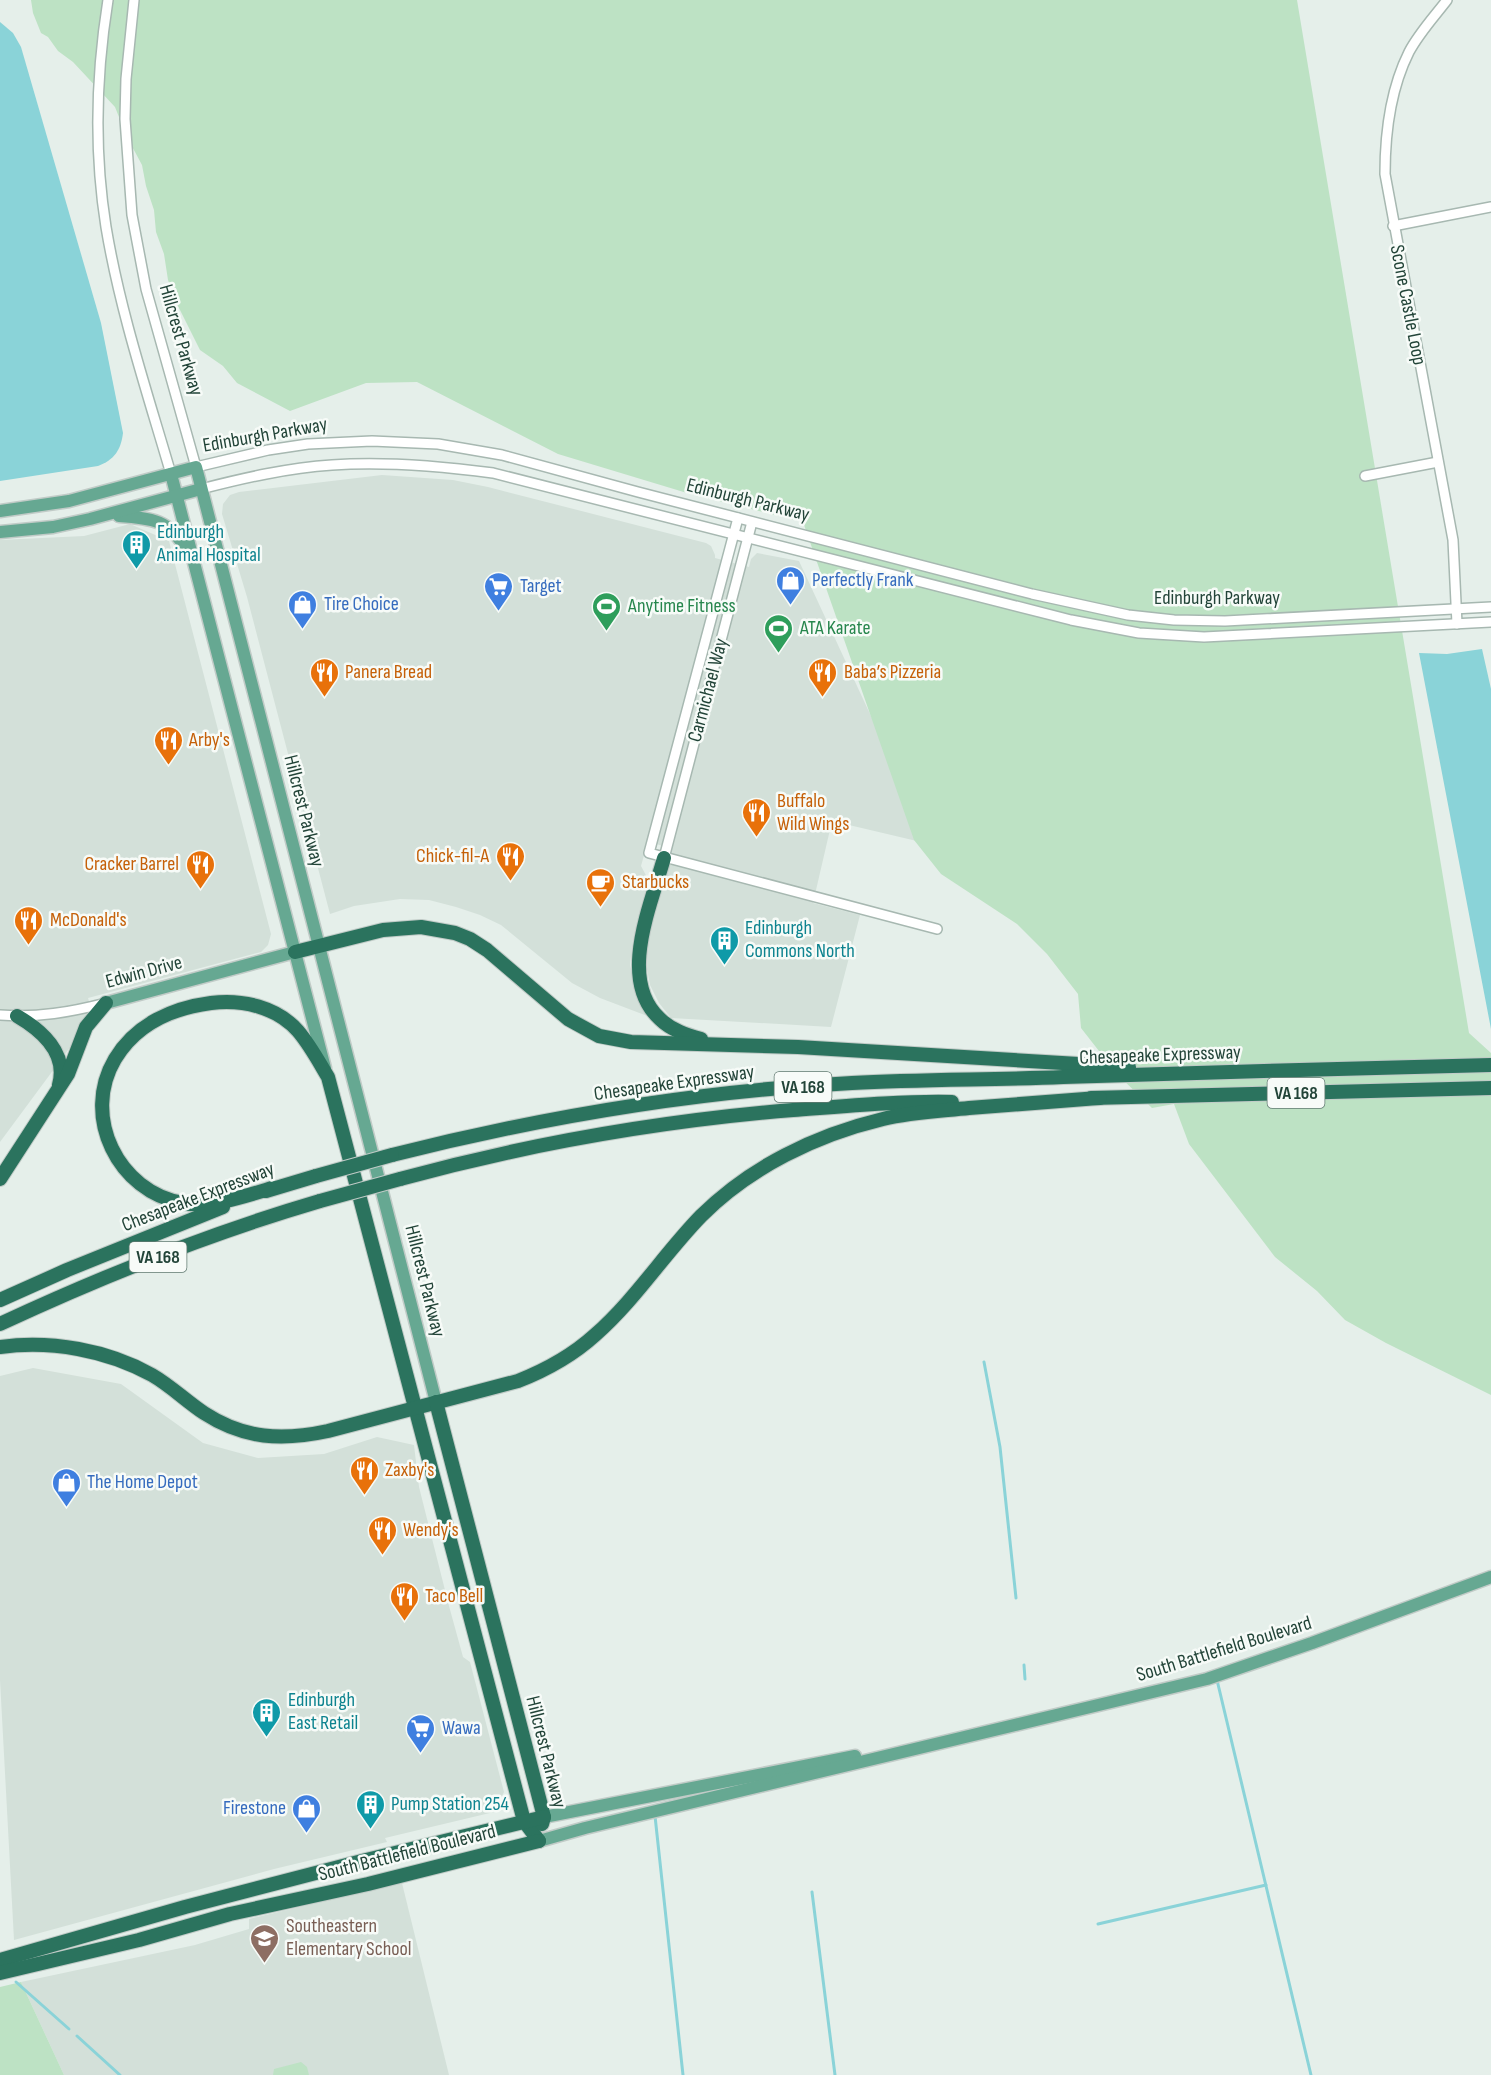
<svg xmlns="http://www.w3.org/2000/svg" width="1491" height="2075" font-family="'Sofia Sans Condensed',sans-serif">
<rect width="100%" height="100%" fill="#e5efea"/>
<g fill="#d3e0d9">
<polygon points="382,475 453,480 488,487 706,543 711,546 715,555 715,558 749,567 751,559 757,553 799,561 909,798 921,842 832,821 813,903 860,915 831,1027 671,1018 659,1003 650,985 645,959 646,945 671,849 648,841 641,866 649,881 633,940 630,965 637,993 650,1017 600,998 572,983 501,925 480,915 456,907 429,900 400,899 354,906 330,914 247,597 222,514 223,504 230,495 239,492"/>
<polygon points="130,524 169,541 271,934 268,945 261,952 88,998 95,1020 74,1042 0,1142 0,540 84,536"/>
<polygon points="33,1368 121,1384 203,1443 258,1458 324,1454 377,1437 414,1445 419,1487 449,1606 463,1657 470,1662 504,1792 494,1812 385,1838 387,1842 274,1869 14,1940 0,1680 0,1376"/>
<polygon points="402,1883 449,2075 64,2075 21,1982 195,1945 249,1929 249,1919"/>
</g>
<g fill="#bde2c4">
<polygon points="31,0 1297,0 1469,1033 1491,1053 1491,1395 1386,1343 1345,1320 1317,1291 1275,1257 1189,1144 1174,1104 1152,1108 1117,1074 1081,1028 1078,994 1047,954 1017,924 941,874 914,840 803,522 687,493 558,454 417,382 366,383 290,411 237,383 223,366 200,350 176,302 168,280 164,254 156,232 154,210 146,186 142,165 127,137 115,107 73,62 58,51 48,37 41,33 33,13"/>
<polygon points="21,1982 64,2075 0,2075 0,1987"/>
<polygon points="301,2062 307,2067 309,2075 273,2075 274,2069"/>
</g>
<g fill="#8ad3d8">
<path d="M0 22 13 33 21 47 101 323 123 433C121 450 114 460 98 466L0 481Z"/>
<polygon points="1482,649 1491,689 1491,1029 1419,653 1447,654"/>
</g>
<g fill="none" stroke-linecap="round" stroke-linejoin="round">
<g stroke="#8ad3d8" stroke-width="3">
<polyline points="984,1362 1000,1447 1016,1598"/>
<polyline points="1024,1665 1025,1679"/>
<polyline points="1217,1680 1311,2075"/>
<polyline points="655,1816 683,2075"/>
<polyline points="812,1892 835,2075"/>
<polyline points="1098,1924 1266,1885"/>
<polyline points="16,1982 69,2029"/>
<polyline points="77,2036 120,2075"/>
</g>
<defs>
<g id="minor">
<path d="M108 0C96 75 94 152 106 227 120 311 147 392 171 474"/>
<polyline points="134,0 126,79 125,119 132,215 146,289 196,467 268,450 308,444 372,441 438,444 502,455 638,492 1032,594 1128,615 1174,620 1225,621 1491,607"/>
<path d="M1447 0C1434 17 1419 33 1409 52 1390 90 1385 132 1385 174L1453 540 1457 624"/>
<polyline points="1393,226 1491,207"/>
<polyline points="1365,476 1438,462"/>
<path d="M201 489C244 478 287 468 332 465 386 461 440 466 493 473L1071 620 1139 633 1204 637 1491 622"/>
<polyline points="738,518 649,853 937,929"/>
<polyline points="664,858 752,522"/>
<path d="M0 1015C37 1018 71 1012 106 1003"/>
</g>
<g id="major">
<polyline points="171,474 325,1068"/>
<polyline points="0,511 69,501 196,467 436,1402"/>
<path d="M119 516C151 518 171 520 187 551"/>
<polyline points="0,532 53,527 90,519 201,489"/>
<polyline points="106,1003 295,952"/>
<polyline points="544,1817 855,1756"/>
<polyline points="539,1841 585,1828 1207,1679 1312,1643 1491,1577"/>
</g>
<g id="highway">
<path d="M664 858C651 905 617 980 660 1019 671 1030 687 1035 701 1039"/>
<polyline points="295,952 383,930 421,927 455,933 470,939 487,950 568,1019 599,1036 631,1042 798,1047 1129,1067"/>
<path d="M17 1016C41 1030 68 1053 59 1085"/>
<polyline points="1091,1098 1491,1088"/>
<path d="M392 1155C542 1117 698 1091 852 1083 922 1079 993 1080 1063 1077 1206 1073 1348 1068 1491 1065"/>
<polyline points="0,1179 68,1074 86,1027 106,1003"/>
<path d="M400 1179C528 1144 660 1121 793 1110 846 1106 899 1101 952 1102"/>
<path d="M272 1188C246 1196 211 1208 183 1203 118 1192 81 1116 115 1059 136 1024 173 1008 211 1003 242 999 277 1007 298 1031 310 1045 319 1062 328 1077L524 1821 539 1841"/>
<polyline points="266,1191 316,1176"/>
<polyline points="0,1300 67,1270 223,1207"/>
<path d="M0 1324C103 1276 211 1233 320 1201"/>
<path d="M0 1347C51 1340 107 1350 152 1375 171 1386 186 1401 204 1413 244 1439 282 1441 328 1431L518 1381C546 1370 573 1355 595 1335 635 1300 664 1254 701 1216 750 1167 816 1135 883 1119 911 1112 940 1111 969 1108 1012 1105 1056 1101 1100 1098"/>
<polyline points="436,1402 544,1817 542,1824"/>
<polyline points="0,1960 185,1907 362,1861 544,1817"/>
<polyline points="0,1973 139,1940 230,1914 368,1884 539,1841"/>
</g>
</defs>
<use href="#minor" stroke="#a7b8b1" stroke-width="12"/>
<use href="#major" stroke="#c1cbc7" stroke-width="15"/>
<use href="#highway" stroke="#c1cbc7" stroke-width="16"/>
<use href="#minor" stroke="#fff" stroke-width="9"/>
<use href="#major" stroke="#66a892" stroke-width="12"/>
<use href="#highway" stroke="#2b735e" stroke-width="14"/>
<defs>
<g id="highway-bridge">
<polyline points="316,1176 392,1155"/>
<polyline points="320,1201 400,1179"/>
</g>
</defs>
<use href="#highway-bridge" stroke="#c1cbc7" stroke-width="16" stroke-linecap="butt"/>
<use href="#highway-bridge" stroke="#2b735e" stroke-width="14"/>
</g>
<defs>
<symbol id="building-pin" viewBox="-11 -11 22 30"><path d="M0 17L-7.5 6A9.5 9.5 0 1 1 7.5 6Z" fill="#0f9aa8" stroke="#f7fbf8"/><path d="M-4-6H4V6H1V3H-1V6H-4ZM-2.5-4.3h1.7v1.8h-1.7ZM.8-4.3h1.7v1.8H.8ZM-2.5-1h1.7V.8h-1.7ZM.8-1h1.7V.8H.8Z" fill="#fff"/></symbol>
<symbol id="shop-pin" viewBox="-11 -11 22 30"><path d="M0 17L-7.5 6A9.5 9.5 0 1 1 7.5 6Z" fill="#3f7fe0" stroke="#f7fbf8"/><path d="M-5-2.5h2.3a2.7 3.5 0 0 1 5.4 0H5L5.5 6h-11ZM-1.5-2.5h3a1.5 2.3 0 0 0-3 0Z" fill="#fff"/></symbol>
<symbol id="supermarket-pin" viewBox="-11 -11 22 30"><path d="M0 17L-7.5 6A9.5 9.5 0 1 1 7.5 6Z" fill="#3f7fe0" stroke="#f7fbf8"/><path d="M-6-5.5h2.5l.6 2H6L4.5 2H-2.5L-4.4-4H-6ZM-1.5 3.2a1.3 1.3 0 1 0 .1 0ZM3 3.2a1.3 1.3 0 1 0 .1 0Z" fill="#fff"/></symbol>
<symbol id="stadium-pin" viewBox="-11 -11 22 30"><path d="M0 17L-7.5 6A9.5 9.5 0 1 1 7.5 6Z" fill="#2e9e5b" stroke="#f7fbf8"/><path d="M0-5a6.5 5 0 1 0 0 10a6.5 5 0 1 0 0-10ZM-3.5-1.8h7v3.6h-7Z" fill="#fff"/></symbol>
<symbol id="restaurant-pin" viewBox="-11 -11 22 30"><path d="M0 17L-7.5 6A9.5 9.5 0 1 1 7.5 6Z" fill="#e8710a" stroke="#f7fbf8"/><path d="M-5-6h1v4h1v-4h1v4h1v-4h1v5L-1.5 .5V6h-2V.5L-5-1ZM5-6V6H3V1.5H1.5Q1.5-4 5-6Z" fill="#fff"/></symbol>
<symbol id="cafe-pin" viewBox="-11 -11 22 30"><path d="M0 17L-7.5 6A9.5 9.5 0 1 1 7.5 6Z" fill="#e8710a" stroke="#f7fbf8"/><path d="M-5.5-4.5H6V0H3Q3 3.5 0 3.5H-2.5Q-5.5 3.5-5.5 0ZM3-3.2v2h1.7v-2ZM-6 4.5H4V6H-6Z" fill="#fff"/></symbol>
<symbol id="school-pin" viewBox="-11 -11 22 30"><path d="M0 17L-7.5 6A9.5 9.5 0 1 1 7.5 6Z" fill="#8d6e63" stroke="#f7fbf8"/><path d="M0-5L7-2L0 1L-7-2ZM-4 1L0 2.5L4 1V4Q0 6-4 4Z" fill="#fff"/></symbol>
</defs>
<g fill-rule="evenodd">
<use href="#building-pin" x="120" y="528" width="33" height="45"/>
<use href="#shop-pin" x="774" y="564" width="33" height="45"/>
<use href="#supermarket-pin" x="482" y="570" width="33" height="45"/>
<use href="#shop-pin" x="286" y="588" width="33" height="45"/>
<use href="#stadium-pin" x="590" y="590" width="33" height="45"/>
<use href="#stadium-pin" x="762" y="612" width="33" height="45"/>
<use href="#restaurant-pin" x="308" y="656" width="33" height="45"/>
<use href="#restaurant-pin" x="806" y="656" width="33" height="45"/>
<use href="#restaurant-pin" x="152" y="724" width="33" height="45"/>
<use href="#restaurant-pin" x="740" y="796" width="33" height="45"/>
<use href="#restaurant-pin" x="494" y="840" width="33" height="45"/>
<use href="#restaurant-pin" x="184" y="848" width="33" height="45"/>
<use href="#cafe-pin" x="584" y="866" width="33" height="45"/>
<use href="#restaurant-pin" x="12" y="904" width="33" height="45"/>
<use href="#building-pin" x="708" y="924" width="33" height="45"/>
<use href="#restaurant-pin" x="348" y="1454" width="33" height="45"/>
<use href="#shop-pin" x="50" y="1466" width="33" height="45"/>
<use href="#restaurant-pin" x="366" y="1514" width="33" height="45"/>
<use href="#restaurant-pin" x="388" y="1580" width="33" height="45"/>
<use href="#building-pin" x="250" y="1696" width="33" height="45"/>
<use href="#supermarket-pin" x="404" y="1712" width="33" height="45"/>
<use href="#building-pin" x="354" y="1788" width="33" height="45"/>
<use href="#shop-pin" x="290" y="1792" width="33" height="45"/>
<use href="#school-pin" x="248" y="1922" width="33" height="45"/>
</g>
<g text-anchor="middle" dominant-baseline="central" stroke-width="5" stroke-linejoin="round" paint-order="stroke">
<g fill="#f7fbf8" stroke="#627b72" stroke-width="1.5">
<rect x="774.5" y="1072" width="57" height="30" rx="4.5"/>
<rect x="1267.5" y="1078" width="57" height="30" rx="4.5"/>
<rect x="129.5" y="1242" width="57" height="30" rx="4.5"/>
</g>
<g font-size="18" font-weight="bold" fill="#224438">
<text x="803" y="1087">VA 168</text>
<text x="1296" y="1093">VA 168</text>
<text x="158" y="1257">VA 168</text>
</g>
<g font-size="20" fill="#224438" stroke="#f7fbf8">
<text transform="translate(1408 305) rotate(79)">Scone Castle Loop</text>
<text transform="translate(181 340) rotate(74)">Hillcrest Parkway</text>
<text transform="translate(265 435) rotate(-10)">Edinburgh Parkway</text>
<text transform="translate(748 500) rotate(14)">Edinburgh Parkway</text>
<text x="1217" y="598">Edinburgh Parkway</text>
<text transform="translate(708 690) rotate(-75)">Carmichael Way</text>
<text transform="translate(304 811) rotate(76)">Hillcrest Parkway</text>
<text transform="translate(144 972) rotate(-15)">Edwin Drive</text>
<text transform="translate(1160 1055) rotate(-2)">Chesapeake Expressway</text>
<text transform="translate(674 1083) rotate(-8)">Chesapeake Expressway</text>
<text transform="translate(198 1197) rotate(-21)">Chesapeake Expressway</text>
<text transform="translate(425 1281) rotate(76)">Hillcrest Parkway</text>
<text transform="translate(1224 1649) rotate(-17)">South Battlefield Boulevard</text>
<text transform="translate(546 1752) rotate(76)">Hillcrest Parkway</text>
<text transform="translate(407 1853) rotate(-14)">South Battlefield Boulevard</text>
</g>
<g font-size="20" fill="#0d838f" stroke="#f7fbf8" text-anchor="start">
<text x="157" y="532">Edinburgh<tspan x="157" dy="23">Animal Hospital</tspan></text>
<text x="745" y="928">Edinburgh<tspan x="745" dy="23">Commons North</tspan></text>
<text x="288" y="1700">Edinburgh<tspan x="288" dy="23">East Retail</tspan></text>
<text x="391" y="1804">Pump Station 254</text>
</g>
<g font-size="20" fill="#366cbe" stroke="#f7fbf8" text-anchor="start">
<text x="812" y="580">Perfectly Frank</text>
<text x="520" y="586">Target</text>
<text x="324" y="604">Tire Choice</text>
<text x="87" y="1482">The Home Depot</text>
<text x="442" y="1728">Wawa</text>
<text x="286" y="1808" text-anchor="end">Firestone</text>
</g>
<g font-size="20" fill="#27864d" stroke="#f7fbf8" text-anchor="start">
<text x="628" y="606">Anytime Fitness</text>
<text x="800" y="628">ATA Karate</text>
</g>
<g font-size="20" fill="#c56008" stroke="#f7fbf8" text-anchor="start">
<text x="345" y="672">Panera Bread</text>
<text x="844" y="672">Baba’s Pizzeria</text>
<text x="189" y="740">Arby's</text>
<text x="777" y="801">Buffalo<tspan x="777" dy="23">Wild Wings</tspan></text>
<text x="489" y="856" text-anchor="end">Chick-fil-A</text>
<text x="179" y="864" text-anchor="end">Cracker Barrel</text>
<text x="622" y="882">Starbucks</text>
<text x="50" y="920">McDonald's</text>
<text x="385" y="1470">Zaxby's</text>
<text x="403" y="1530">Wendy's</text>
<text x="425" y="1596">Taco Bell</text>
</g>
<g font-size="20" fill="#785e54" stroke="#f7fbf8" text-anchor="start">
<text x="286" y="1926">Southeastern<tspan x="286" dy="23">Elementary School</tspan></text>
</g>
</g>
</svg>
